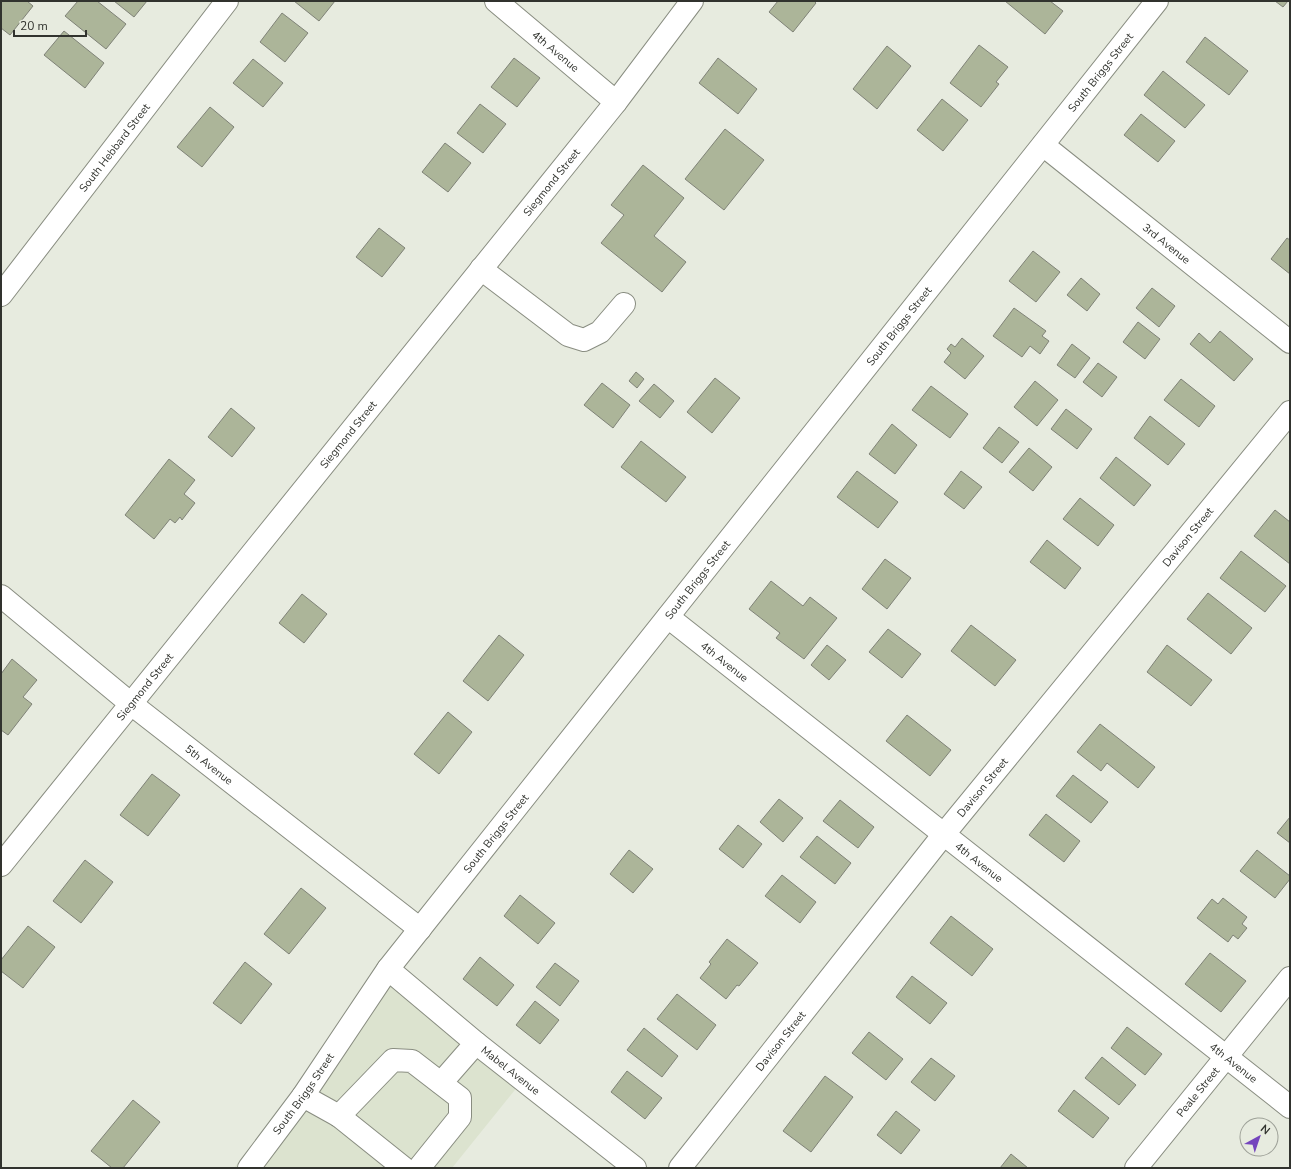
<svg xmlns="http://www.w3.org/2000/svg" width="1291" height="1169" font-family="'Nunito Sans',sans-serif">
<rect width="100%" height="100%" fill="#e7ebdf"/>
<polygon fill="#dce3cf" points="380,965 527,1075 452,1168 234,1168 294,1091"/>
<g fill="#acb599" stroke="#7f8277">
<polygon points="1,1 27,1 33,6 10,35 1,28"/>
<polygon points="78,1 97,1 126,24 106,49 65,16"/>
<polygon points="114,1 147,1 134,17"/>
<polygon points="294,1 335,1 319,21"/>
<polygon points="778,1 814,1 816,3 793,32 769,12"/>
<polygon points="1005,1 1050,1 1063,11 1045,34"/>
<polygon points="1275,1 1288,1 1283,7"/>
<polygon points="282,13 308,33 285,62 260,42"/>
<polygon points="64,31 104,63 85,88 44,55"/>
<polygon points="1205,37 1248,71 1229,95 1186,62"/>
<polygon points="979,45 1008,67 996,82 999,84 981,107 950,83"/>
<polygon points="887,46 911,66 877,109 853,89"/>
<polygon points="514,58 540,78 517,107 491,87"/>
<polygon points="718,58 757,89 738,114 699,83"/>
<polygon points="253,59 283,83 263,107 233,83"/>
<polygon points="1163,71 1205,105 1185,128 1144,95"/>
<polygon points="942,99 968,120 943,151 917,130"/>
<polygon points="480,104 506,124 483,153 457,133"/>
<polygon points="210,107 234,127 202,167 177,147"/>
<polygon points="1141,114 1175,141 1158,162 1124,135"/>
<polygon points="725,129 764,160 724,210 685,179"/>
<polygon points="445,143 471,163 448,192 422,172"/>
<polygon points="643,165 684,198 654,236 686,262 662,292 601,243 624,215 611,205"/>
<polygon points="379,228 405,248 382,277 356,257"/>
<polygon points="1287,238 1290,240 1290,274 1271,259"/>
<polygon points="1033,251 1060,272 1036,302 1009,281"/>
<polygon points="1081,278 1100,294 1087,311 1067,295"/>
<polygon points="1152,288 1175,306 1159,327 1136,308"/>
<polygon points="1014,308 1046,331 1042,336 1049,341 1040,354 1030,346 1022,357 993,336"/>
<polygon points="1138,322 1160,339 1145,359 1123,342"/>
<polygon points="1220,331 1253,359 1234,381 1190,344 1199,333 1210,343"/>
<polygon points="962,338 984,356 965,379 944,362 951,353 947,349 951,344 955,347"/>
<polygon points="1072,344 1090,358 1075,378 1057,365"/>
<polygon points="1098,363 1117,377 1102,397 1083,382"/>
<polygon points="636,372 644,379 637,388 629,381"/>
<polygon points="715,378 740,398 712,433 687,412"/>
<polygon points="1181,379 1215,406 1199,427 1164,400"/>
<polygon points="1035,381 1058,400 1037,426 1014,407"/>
<polygon points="602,383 630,405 613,428 584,405"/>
<polygon points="654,384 674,401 660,418 639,401"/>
<polygon points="931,386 968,414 950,438 912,410"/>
<polygon points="231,408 255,428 232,457 208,437"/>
<polygon points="1066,409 1092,429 1077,449 1051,429"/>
<polygon points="1150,416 1185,444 1168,465 1134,438"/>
<polygon points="892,424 917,445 895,474 869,454"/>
<polygon points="999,427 1019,442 1002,463 983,448"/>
<polygon points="641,441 686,477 666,502 621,467"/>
<polygon points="1029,448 1052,467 1033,491 1009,472"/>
<polygon points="1116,457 1151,485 1134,506 1100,478"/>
<polygon points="169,459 195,480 184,494 195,503 182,520 180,517 175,523 170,519 154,539 125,515"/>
<polygon points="857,471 898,502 878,528 837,497"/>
<polygon points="961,471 982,487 964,509 944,494"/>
<polygon points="1080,498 1114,525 1098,546 1063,519"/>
<polygon points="1275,510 1290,522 1290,564 1254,536"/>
<polygon points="1047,540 1081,568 1065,589 1030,562"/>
<polygon points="1241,551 1286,586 1265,612 1220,578"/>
<polygon points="885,559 911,578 887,609 862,589"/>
<polygon points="771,581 803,606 810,597 837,618 804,659 776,638 780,633 749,609"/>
<polygon points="1208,593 1252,628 1231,654 1187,619"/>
<polygon points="302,594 327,614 304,643 279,623"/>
<polygon points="971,625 1016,660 995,686 951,651"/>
<polygon points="888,629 921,654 902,678 869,652"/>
<polygon points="499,635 524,655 488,701 463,681"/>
<polygon points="827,645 846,660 829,680 811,665"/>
<polygon points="1167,645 1212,680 1191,706 1147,672"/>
<polygon points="12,659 37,680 23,697 32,704 8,735 1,730 1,674"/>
<polygon points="448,712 472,732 439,774 414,754"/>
<polygon points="907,715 951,750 930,776 886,741"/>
<polygon points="1100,724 1155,767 1138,788 1107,763 1101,771 1077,752"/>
<polygon points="152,774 180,795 148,836 120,815"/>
<polygon points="1073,775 1108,802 1091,823 1056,796"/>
<polygon points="779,799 803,818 783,842 760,822"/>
<polygon points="840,800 874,827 858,848 823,821"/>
<polygon points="1046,814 1080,841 1064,862 1029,835"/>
<polygon points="1290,817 1290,843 1277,833"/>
<polygon points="738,825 762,844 743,868 719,849"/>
<polygon points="817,836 851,863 835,884 800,857"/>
<polygon points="629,850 653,869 633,893 610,874"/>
<polygon points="1257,850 1290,876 1290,879 1275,898 1240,871"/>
<polygon points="85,860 113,882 81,923 53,901"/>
<polygon points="782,875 816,902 800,923 765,896"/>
<polygon points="301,888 326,908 289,954 264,934"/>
<polygon points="520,895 555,923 538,944 504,916"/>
<polygon points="1223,898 1247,917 1242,924 1247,928 1238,939 1233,935 1228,942 1197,918 1212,899 1218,904"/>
<polygon points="951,916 993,949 972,976 930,943"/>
<polygon points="28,926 55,947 23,988 1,971 1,960"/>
<polygon points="727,939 758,963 739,986 737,985 726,999 700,978 711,964 709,962"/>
<polygon points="1210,953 1246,981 1221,1012 1185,984"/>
<polygon points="480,957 514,985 497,1006 463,979"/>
<polygon points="245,962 272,984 241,1024 213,1003"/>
<polygon points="555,963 579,981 560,1006 536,987"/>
<polygon points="912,976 947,1003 930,1024 896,997"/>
<polygon points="677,994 716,1025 697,1050 657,1019"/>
<polygon points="535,1001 559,1020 540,1044 516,1025"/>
<polygon points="1127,1027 1162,1054 1145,1075 1111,1048"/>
<polygon points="644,1028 678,1056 662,1077 627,1050"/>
<polygon points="869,1032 903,1059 886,1080 852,1053"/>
<polygon points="1102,1057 1136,1085 1119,1105 1085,1078"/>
<polygon points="931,1058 955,1076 935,1101 911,1082"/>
<polygon points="627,1071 662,1098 645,1119 611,1092"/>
<polygon points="825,1076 853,1097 811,1152 783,1131"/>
<polygon points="1074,1090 1109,1118 1093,1138 1058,1111"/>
<polygon points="133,1100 160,1122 123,1168 112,1168 91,1151"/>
<polygon points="896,1111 920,1130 901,1154 877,1135"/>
<polygon points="1011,1154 1028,1168 1000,1168"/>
</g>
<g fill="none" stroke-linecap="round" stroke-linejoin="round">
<defs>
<g id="minor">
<path id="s1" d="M496 1 616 102"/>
<path id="s2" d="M1043 145 1290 342"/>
<polyline points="481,269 568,335 584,340 600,332 624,304"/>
<path id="s3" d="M1 295 227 1"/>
<path id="s4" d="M1 596 130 703 420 929"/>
<path id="s5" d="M668 617 1290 1107"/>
<path id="s6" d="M1 865 616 102 692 1"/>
<path id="s7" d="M388 969 476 1043 635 1168"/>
<polyline points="441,1083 476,1043"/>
<polyline points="303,1096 339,1116 404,1168"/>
<polyline points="339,1116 393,1060 412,1061 460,1098 460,1117 419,1168"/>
<path id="s8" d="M249 1168 303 1096 388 969 1157 1"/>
<path id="s9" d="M680 1168 944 834 1290 412"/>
<path id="s10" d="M1136 1168 1290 978"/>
</g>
</defs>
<use href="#minor" stroke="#898d81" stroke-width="24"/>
<use href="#minor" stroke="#fff" stroke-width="22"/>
</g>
<g text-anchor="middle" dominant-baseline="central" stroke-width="3" stroke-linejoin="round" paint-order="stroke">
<g font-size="11" fill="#31332e" stroke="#e7ebdf">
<text stroke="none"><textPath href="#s1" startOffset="78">4th Avenue</textPath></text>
<text stroke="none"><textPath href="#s8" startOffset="1388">South Briggs Street</textPath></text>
<text stroke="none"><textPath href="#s3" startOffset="186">South Hebbard Street</textPath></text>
<text stroke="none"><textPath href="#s6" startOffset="877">Siegmond Street</textPath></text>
<text stroke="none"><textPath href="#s2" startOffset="158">3rd Avenue</textPath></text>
<text stroke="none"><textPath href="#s8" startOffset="1064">South Briggs Street</textPath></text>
<text stroke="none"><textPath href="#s6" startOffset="553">Siegmond Street</textPath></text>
<text stroke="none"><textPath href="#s9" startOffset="810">Davison Street</textPath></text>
<text stroke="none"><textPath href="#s8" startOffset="740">South Briggs Street</textPath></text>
<text stroke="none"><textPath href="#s5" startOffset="72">4th Avenue</textPath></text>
<text stroke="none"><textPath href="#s6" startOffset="229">Siegmond Street</textPath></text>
<text stroke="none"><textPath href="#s4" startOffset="268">5th Avenue</textPath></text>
<text stroke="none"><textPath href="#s9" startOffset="486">Davison Street</textPath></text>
<text stroke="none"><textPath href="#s8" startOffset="416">South Briggs Street</textPath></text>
<text stroke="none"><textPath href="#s5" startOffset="396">4th Avenue</textPath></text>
<text stroke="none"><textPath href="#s9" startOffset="162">Davison Street</textPath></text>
<text stroke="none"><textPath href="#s5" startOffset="720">4th Avenue</textPath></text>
<text stroke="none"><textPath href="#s7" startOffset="159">Mabel Avenue</textPath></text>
<text stroke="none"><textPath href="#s10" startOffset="98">Peale Street</textPath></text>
<text stroke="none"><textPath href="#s8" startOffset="92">South Briggs Street</textPath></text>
</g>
</g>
<rect width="1291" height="1169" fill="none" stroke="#31332e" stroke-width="4"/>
<g transform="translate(1259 1137) rotate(40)"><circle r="19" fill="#e7ebdf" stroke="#9ea198"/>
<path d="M0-3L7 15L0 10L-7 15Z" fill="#7445bd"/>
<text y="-6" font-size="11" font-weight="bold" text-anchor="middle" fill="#31332e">N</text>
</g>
<path d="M14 30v6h72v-6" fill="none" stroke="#31332e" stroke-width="2"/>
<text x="20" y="30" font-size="12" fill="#31332e" stroke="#e7ebdf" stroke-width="3" paint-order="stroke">20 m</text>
</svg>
